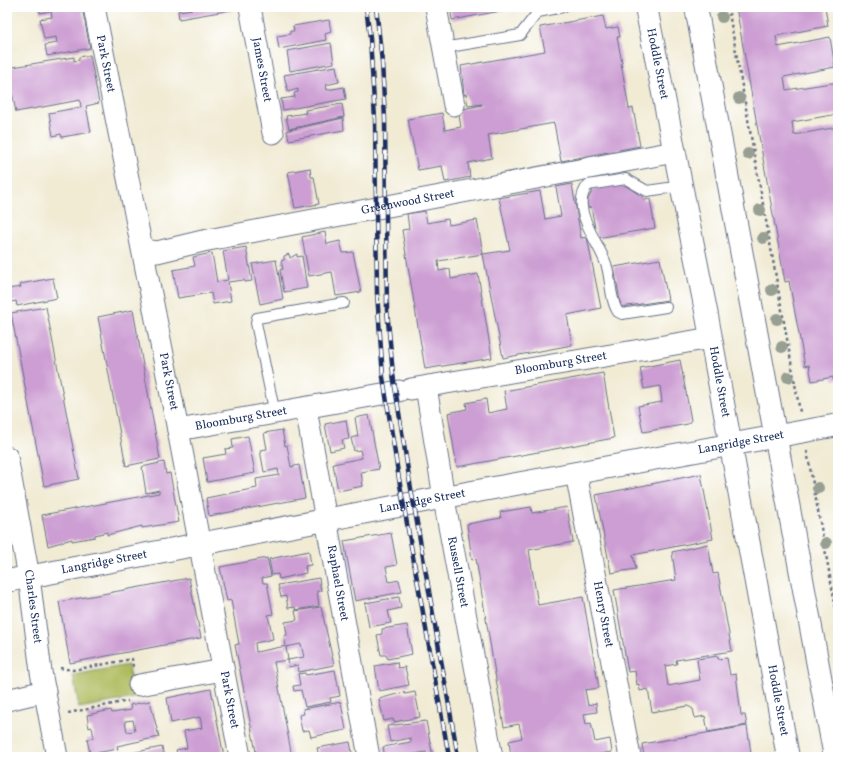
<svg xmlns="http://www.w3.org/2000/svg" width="845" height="764" font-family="Vollkorn,serif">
<rect width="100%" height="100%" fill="#fff"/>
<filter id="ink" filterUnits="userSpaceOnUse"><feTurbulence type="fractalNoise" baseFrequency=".025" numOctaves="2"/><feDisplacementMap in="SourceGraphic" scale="8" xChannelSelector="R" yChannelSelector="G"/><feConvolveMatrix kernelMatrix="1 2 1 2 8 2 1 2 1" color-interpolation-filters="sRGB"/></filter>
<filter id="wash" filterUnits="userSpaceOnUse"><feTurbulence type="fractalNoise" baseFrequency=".012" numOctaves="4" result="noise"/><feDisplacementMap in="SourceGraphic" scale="16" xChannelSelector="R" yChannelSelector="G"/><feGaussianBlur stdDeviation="0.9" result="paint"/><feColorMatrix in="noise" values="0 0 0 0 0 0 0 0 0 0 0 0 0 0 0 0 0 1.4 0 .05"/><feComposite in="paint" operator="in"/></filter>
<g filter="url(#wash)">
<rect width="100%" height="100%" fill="#f1ebd4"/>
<polygon fill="#aebb5d" stroke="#64755e" points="128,665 134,698 79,708 73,675"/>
<g id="blocks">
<g fill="#cc9ed3" fill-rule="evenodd">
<polygon points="39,7 82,7 90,48 47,56 45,45 57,43 56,37 44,39 40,19 52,17 51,11 40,13"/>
<polygon points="193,7 236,7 237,9 179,19 178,11 193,9"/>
<polygon points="450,7 517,7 517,8 452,20"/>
<polygon points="736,7 825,7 828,26 776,36 778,47 830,37 835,67 784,77 786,90 838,82 838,114 792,122 794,135 838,127 838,379 833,380 833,377 812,381 809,365 805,366 789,281 785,282"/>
<polygon points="603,16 606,29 618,27 620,37 617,37 622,63 621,63 629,109 633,108 640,146 561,161 554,123 488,135 492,158 468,163 470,177 445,182 442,166 418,170 408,119 442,113 445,130 461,127 458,110 482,105 482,104 468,106 466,94 464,95 461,66 545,51 540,27"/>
<polygon points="329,20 331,32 325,34 326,40 279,49 277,36 290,34 290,31 294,31 293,26"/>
<polygon points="331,43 334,63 290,71 287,51"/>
<polygon points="90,55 99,103 86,106 91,132 62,137 61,134 53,136 49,113 81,107 80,100 16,112 7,68 74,57 74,61 79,60 79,57"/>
<polygon points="336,66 339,82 326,85 327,90 344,87 346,99 283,110 281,99 295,97 294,93 298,92 298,89 288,92 284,75"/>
<polygon points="342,104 344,117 289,129 286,116 306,113 305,110"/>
<polygon points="343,118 344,130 289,140 287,131 289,130"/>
<polygon points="310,168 311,177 314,177 319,204 295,208 288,172"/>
<polygon points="572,184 581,238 587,237 601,308 567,315 572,345 503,358 483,254 438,261 439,271 450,269 451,279 478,274 492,358 425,369 402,230 409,229 407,214 425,211 427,223 448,219 449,225 477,220 483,254 510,250 499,198 540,191 545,219 561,216 556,187"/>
<polygon points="623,184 643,197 644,200 650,199 655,228 597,238 591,207 588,208 587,202 593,189"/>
<polygon points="325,232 327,244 340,241 343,253 353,252 361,292 336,296 332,272 309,276 302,237"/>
<polygon points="246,247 252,281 245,282 244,280 228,282 231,301 213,304 211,293 178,298 173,270 195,266 193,257 212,253 217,282 228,280 223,251"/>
<polygon points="289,254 290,258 297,254 297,257 302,256 307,288 284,292 280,270 283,269 281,261 284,260 284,256"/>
<polygon points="660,259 668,300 621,307 614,267"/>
<polygon points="276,260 283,299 260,304 252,264"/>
<polygon points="53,278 57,298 17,306 16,301 7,303 7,289 21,287 20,284"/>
<polygon points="46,307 79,479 44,486 11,313"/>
<polygon points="133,310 160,459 126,466 98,317"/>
<polygon points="680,360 691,420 688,424 643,432 638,406 662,402 660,386 644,389 640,368"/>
<polygon points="603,373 614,438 457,467 448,413 467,409 466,403 486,399 488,413 507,409 504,391"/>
<polygon points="369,415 379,469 361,472 363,486 338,491 333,464 362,458 360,450 354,451 351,438 358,436 355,418"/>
<polygon points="346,420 349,439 342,440 344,448 330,451 325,424"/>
<polygon points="282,430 285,446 287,445 291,467 299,465 305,498 209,516 206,498 257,488 256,479 279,475 278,469 264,472 260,450 267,449 264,433"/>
<polygon points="248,436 255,473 207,482 203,458 226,454 225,449 233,448 232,439"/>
<polygon points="164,462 166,474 170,473 179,522 142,528 142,526 107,535 107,532 95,535 95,537 72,541 72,539 48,546 42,515 159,493 159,490 146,493 142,467"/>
<polygon points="701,474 713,539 633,555 636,569 611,573 596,495"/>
<polygon points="531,507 532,513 567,507 573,542 529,550 538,605 583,597 599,688 585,690 588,705 596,703 597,712 584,714 586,724 591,723 595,742 610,739 612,752 583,757 511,757 509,741 522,738 519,724 504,727 476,559 472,560 467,524 501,518 500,512"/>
<polygon points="391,533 397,565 386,567 389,582 399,580 402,592 355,601 344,541"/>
<polygon points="708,544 713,574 718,573 732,651 676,660 677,664 665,666 668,686 700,680 697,659 718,656 718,659 727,658 730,675 736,674 741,715 745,715 747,725 708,732 705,716 695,718 693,709 688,706 652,712 648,689 640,691 639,684 637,685 635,671 628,672 614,590 676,580 672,552"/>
<polygon points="309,551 311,565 305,566 306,573 279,579 278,574 272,575 269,559"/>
<polygon points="267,558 271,576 262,578 263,583 267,583 273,614 268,615 273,639 255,643 256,652 286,646 284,636 287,635 285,622 297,620 295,611 321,607 334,665 299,672 298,665 289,667 288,660 304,657 301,644 286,647 288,660 274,662 292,757 257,757 235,645 239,644 232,606 231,600 227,601 220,567"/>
<polygon points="189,578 201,638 70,663 59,602"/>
<polygon points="319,578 321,591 317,591 319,606 296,610 295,607 288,608 286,596 281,597 278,585"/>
<polygon points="399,597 401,608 388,611 391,623 369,627 365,603"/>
<polygon points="407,625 412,654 388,659 386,655 381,655 377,635 382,634 382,629"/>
<polygon points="397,662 398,668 405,667 409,685 379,691 375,666"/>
<polygon points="335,670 340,696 330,698 331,702 305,707 301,690 294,691 293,686 300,685 298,674 305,673 306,675"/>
<polygon points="211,689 224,757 178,757 176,750 187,748 184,731 202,728 200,717 171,723 167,698"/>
<polygon points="404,692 405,694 415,692 420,717 394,722 393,719 384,721 379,699"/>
<path d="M150 701 159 737 117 746 118 749 90 754 87 739 94 738 92 727 89 728 87 715 111 710 112 713 131 710 130 705ZM133 720 135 731 127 732 125 721Z"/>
<polygon points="341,702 346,730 311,737 309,730 302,731 299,715 304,714 303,709"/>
<polygon points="426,721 433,757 427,757 426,752 397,757 385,757 383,747 411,742 411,738 390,742 387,726"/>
<polygon points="747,726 751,753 748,753 749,757 644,757 642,744"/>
<polygon points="350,742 353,757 319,757 317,748"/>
<polygon points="162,747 164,757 115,757 115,756"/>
</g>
</g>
</g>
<g filter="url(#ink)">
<use href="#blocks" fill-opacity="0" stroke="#667187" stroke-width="1"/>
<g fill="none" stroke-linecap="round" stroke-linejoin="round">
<defs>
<g id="lane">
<polyline points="443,48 520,35 538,12 563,7"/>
<path d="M666 307 622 314 618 312C610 300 611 281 607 267 601 244 568 209 588 185L626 179 647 191 682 186"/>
<polyline points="275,414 256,323 257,318 344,303"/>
</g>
<g id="street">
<path id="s1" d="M94 7 178 430 240 757"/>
<path id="s2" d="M250 7 273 133"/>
<polyline points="436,7 454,105"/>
<path id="s3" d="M143 250 157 252 203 241 674 152"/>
<path id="s4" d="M429 386 427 393 446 510 492 757"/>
<path id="s5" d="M411 389 711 338"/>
<path id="s6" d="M306 409 369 757"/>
<path id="s7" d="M178 430 399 391"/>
<path id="s8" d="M7 457 29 577 41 672 57 757"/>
<path id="s9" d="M576 473 630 757"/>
<polyline points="139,685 223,670"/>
<polyline points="7,700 45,691"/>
</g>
<g id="secondary">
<path id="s10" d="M7 581 445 497 838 425"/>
</g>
<g id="highway">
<path id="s11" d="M646 7 707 316 788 757"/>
<polyline points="696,7 835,757"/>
</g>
</defs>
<use href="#lane" stroke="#667187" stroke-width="12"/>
<use href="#street" stroke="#667187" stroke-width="23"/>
<use href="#secondary" stroke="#667187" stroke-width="24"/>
<use href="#highway" stroke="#667187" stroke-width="24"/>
<g stroke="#667187" stroke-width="2.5" stroke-dasharray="3 3" stroke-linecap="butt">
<polyline points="728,7 800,412"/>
<polyline points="807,451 838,620"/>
<polyline points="60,668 73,670 132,659 133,667"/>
<polyline points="68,713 128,701"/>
</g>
<use href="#lane" stroke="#fff" stroke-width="10"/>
<use href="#street" stroke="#fff" stroke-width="21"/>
<use href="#secondary" stroke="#fff" stroke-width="22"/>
<use href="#highway" stroke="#fff" stroke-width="22"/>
<defs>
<g id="rail">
<polyline points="366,7 370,38 375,119 377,293 383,377 399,479 449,757"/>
<polyline points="376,7 382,62 385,119 387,310 393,374 409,477 458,757"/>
</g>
</defs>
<use href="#rail" stroke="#1b2f5e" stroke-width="4.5"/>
<use href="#rail" stroke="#fff" stroke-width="3" stroke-dasharray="9" stroke-linecap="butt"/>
</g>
<g fill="#979f93">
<circle cx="722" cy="17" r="6"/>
<circle cx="739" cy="98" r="6"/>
<circle cx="748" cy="154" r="6"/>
<circle cx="760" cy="210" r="6"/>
<circle cx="763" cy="238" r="6"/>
<circle cx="772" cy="290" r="6"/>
<circle cx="777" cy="319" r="6"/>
<circle cx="782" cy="347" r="6"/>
<circle cx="788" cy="377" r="6"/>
<circle cx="818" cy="488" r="6"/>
<circle cx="826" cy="543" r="6"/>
</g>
</g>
<g text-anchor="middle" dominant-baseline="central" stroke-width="3" stroke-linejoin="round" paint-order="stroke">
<g font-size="12" fill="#1b2f5e" stroke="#fff">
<text stroke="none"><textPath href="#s1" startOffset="58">Park Street</textPath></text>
<text stroke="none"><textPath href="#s11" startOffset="58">Hoddle Street</textPath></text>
<text stroke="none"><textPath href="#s2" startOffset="64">James Street</textPath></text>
<text stroke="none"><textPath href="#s3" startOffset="270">Greenwood Street</textPath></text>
<text stroke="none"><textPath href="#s5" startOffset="152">Bloomburg Street</textPath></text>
<text stroke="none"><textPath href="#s1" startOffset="382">Park Street</textPath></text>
<text stroke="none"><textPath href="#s11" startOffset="382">Hoddle Street</textPath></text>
<text stroke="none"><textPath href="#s7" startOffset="64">Bloomburg Street</textPath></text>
<text stroke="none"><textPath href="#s10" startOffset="747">Langridge Street</textPath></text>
<text stroke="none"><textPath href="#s10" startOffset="423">Langridge Street</textPath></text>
<text stroke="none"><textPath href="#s10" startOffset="99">Langridge Street</textPath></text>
<text stroke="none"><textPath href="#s4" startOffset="189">Russell Street</textPath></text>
<text stroke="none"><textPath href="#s6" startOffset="177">Raphael Street</textPath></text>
<text stroke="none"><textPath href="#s8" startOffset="152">Charles Street</textPath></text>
<text stroke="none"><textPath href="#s9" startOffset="144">Henry Street</textPath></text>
<text stroke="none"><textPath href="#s1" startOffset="706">Park Street</textPath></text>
<text stroke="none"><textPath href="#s11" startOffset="706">Hoddle Street</textPath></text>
</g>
</g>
<rect width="845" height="764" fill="none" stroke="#fff" stroke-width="24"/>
</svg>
